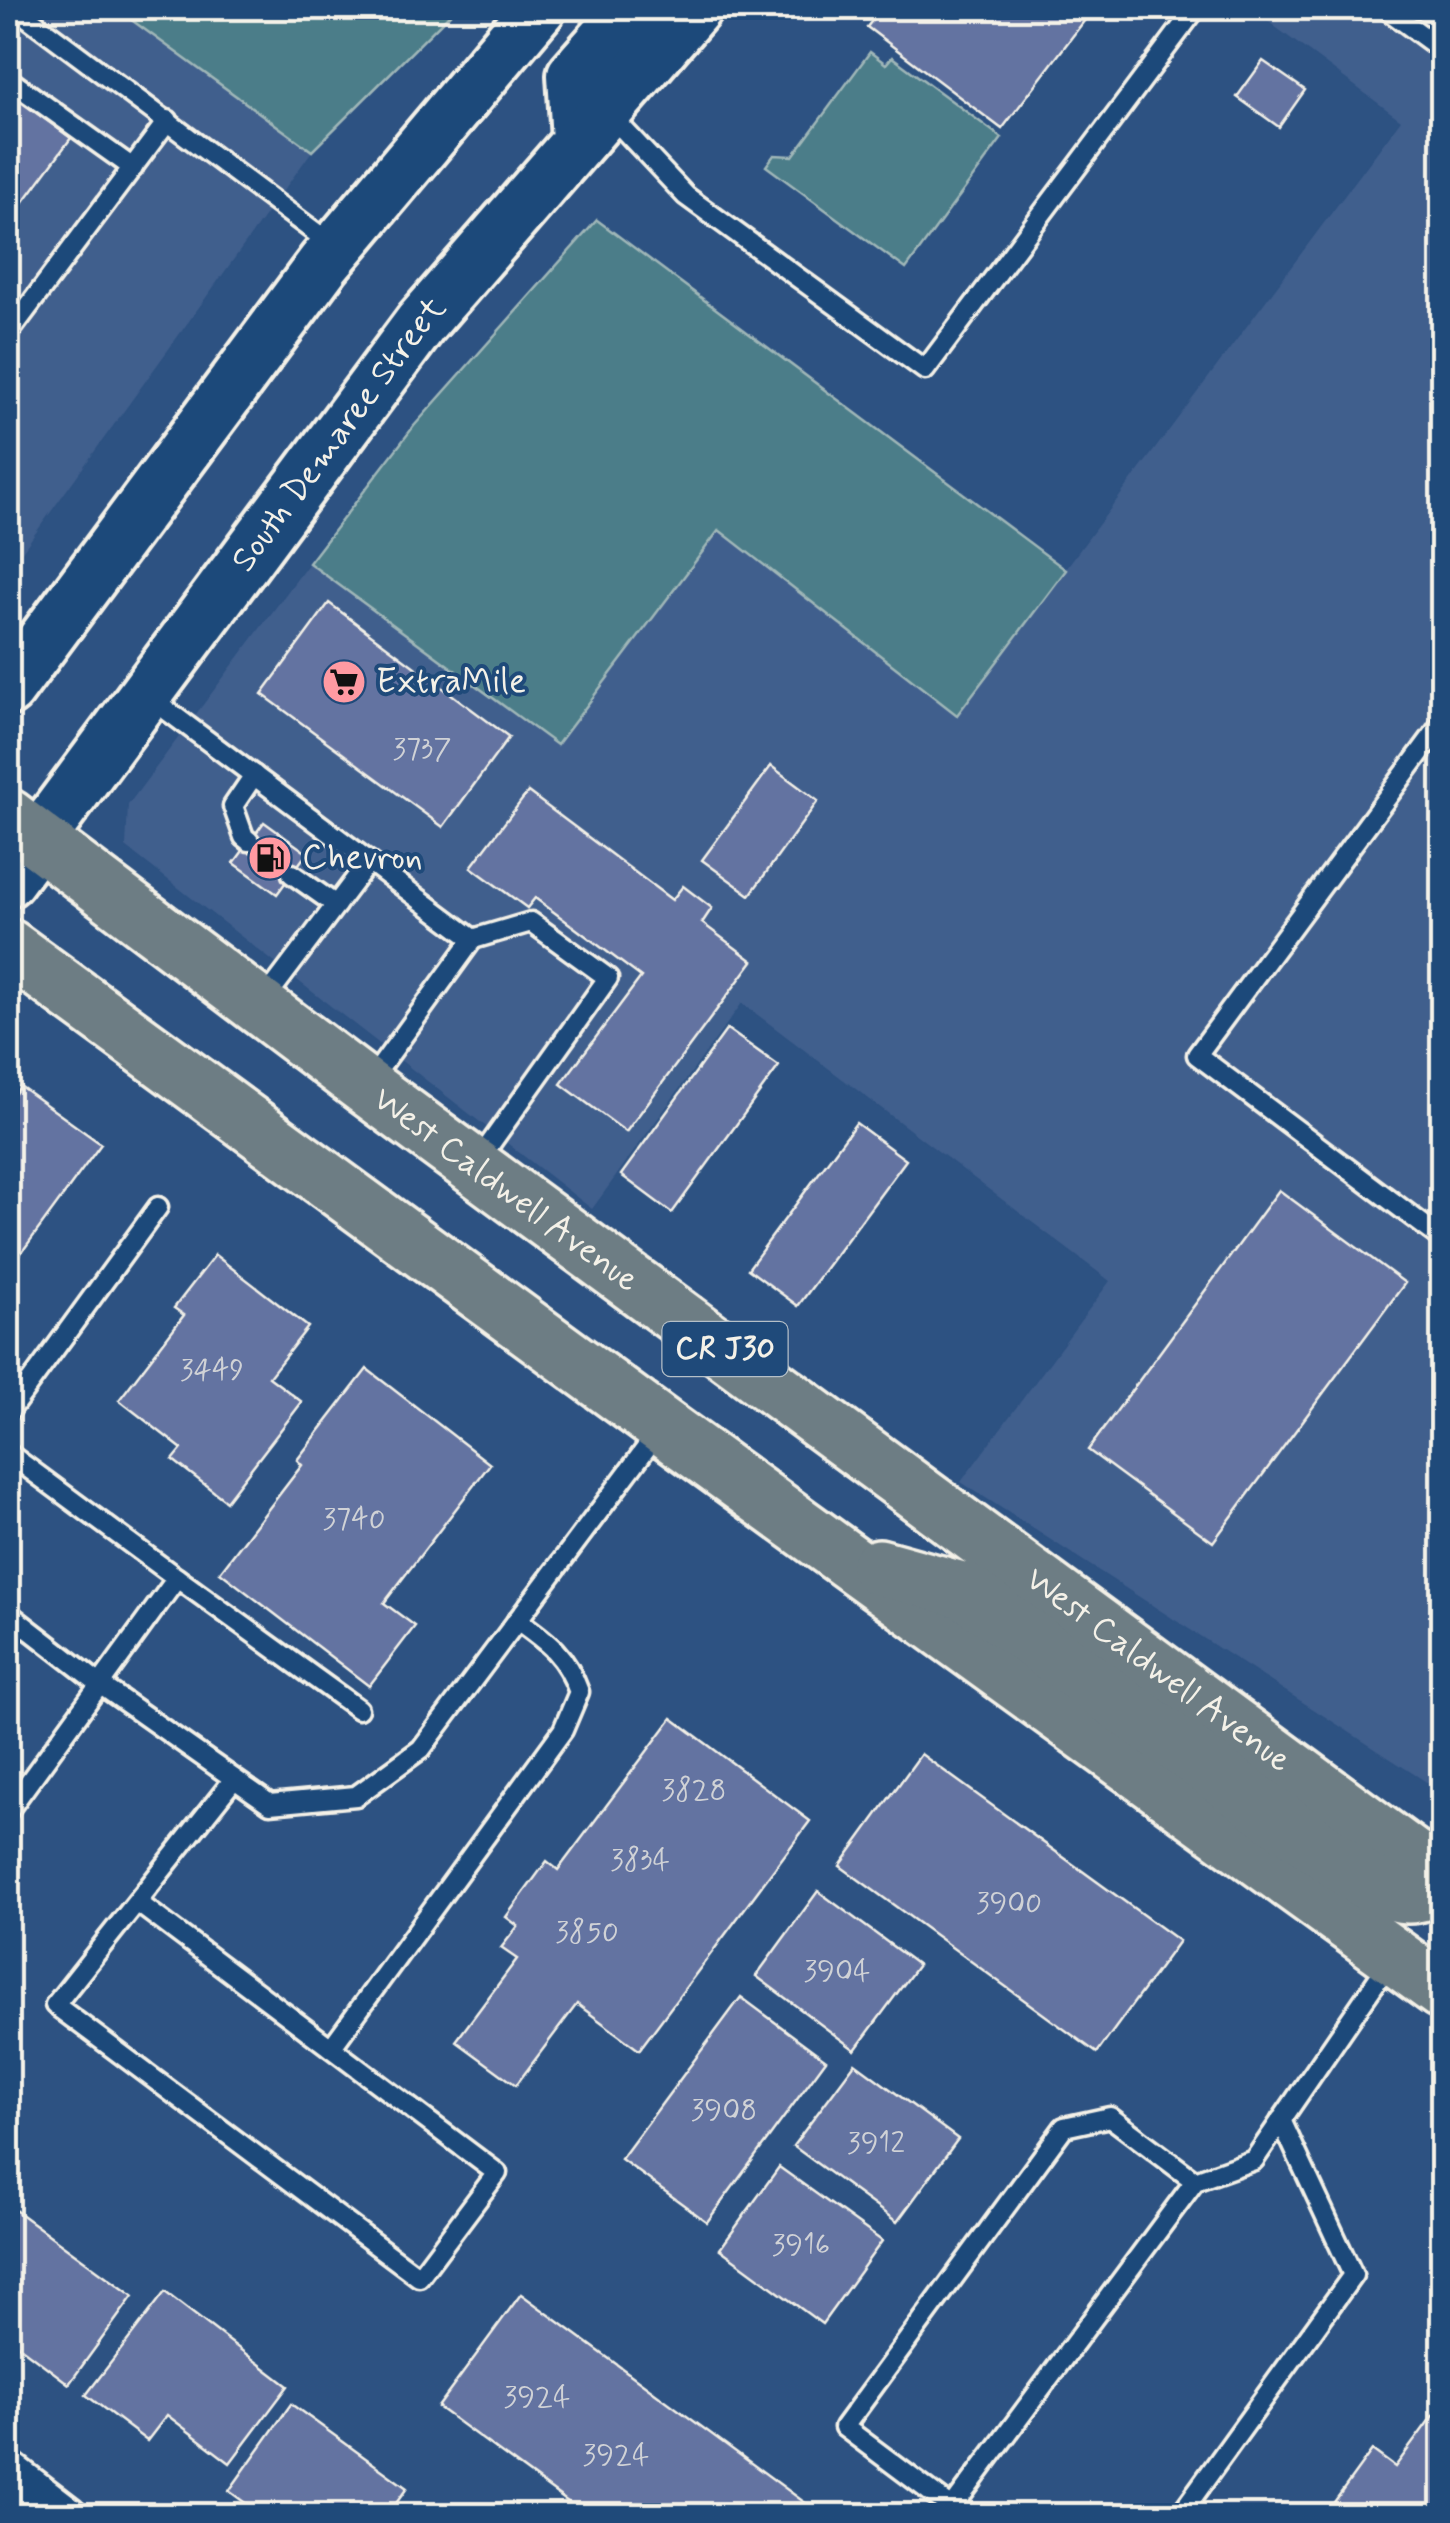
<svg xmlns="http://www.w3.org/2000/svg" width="1450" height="2523" font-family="Mynerve,sans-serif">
<rect width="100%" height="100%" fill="#2d5282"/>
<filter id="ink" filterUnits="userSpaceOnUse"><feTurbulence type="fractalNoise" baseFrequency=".01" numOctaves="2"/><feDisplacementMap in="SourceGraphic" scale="20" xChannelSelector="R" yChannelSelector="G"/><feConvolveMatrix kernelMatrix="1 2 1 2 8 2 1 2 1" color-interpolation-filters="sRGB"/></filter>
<g filter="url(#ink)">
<g fill="#415f8d">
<polygon points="8,8 115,8 312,151 8,571"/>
<polygon points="1250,8 1442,8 1442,1792 961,1482 1110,1281 742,1003 592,1209 126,847 128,805 309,563 557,744 719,530 957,714 1401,120"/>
</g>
<g fill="#4b7d89" stroke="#a0b7b8" stroke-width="2.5">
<polygon points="115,8 456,8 312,151"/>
<polygon points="870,52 886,64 892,57 1002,138 906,269 766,166 774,155 793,156"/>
<polygon points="597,220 1066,570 957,715 719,530 557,745 309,563 414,426"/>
</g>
<g fill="#6373a1" stroke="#f4f1e8" stroke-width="2.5">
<polygon points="882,8 1094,8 1002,129 867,27"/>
<polygon points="1263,61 1305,90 1279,127 1237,97"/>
<polygon points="8,92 71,138 8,223"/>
<polygon points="329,603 509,737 443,827 262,694"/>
<polygon points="771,766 818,801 750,895 702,860"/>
<polygon points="528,792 672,900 683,886 712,908 702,923 753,961 626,1132 561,1084 641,977 535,898 527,908 471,867"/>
<polygon points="264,822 307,853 277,894 234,863"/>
<polygon points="727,1029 779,1066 672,1213 621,1175"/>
<polygon points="20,1086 101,1144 8,1271 8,1104"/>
<polygon points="856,1123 906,1160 798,1306 748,1269"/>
<polygon points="1279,1190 1405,1283 1213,1542 1088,1450"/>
<polygon points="215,1255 308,1327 269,1377 302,1402 226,1501 173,1460 182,1449 119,1400 184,1315 174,1308"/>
<polygon points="367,1369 490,1464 384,1603 415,1626 369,1686 220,1572 302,1465 297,1460"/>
<polygon points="672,1718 810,1821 639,2050 577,2004 516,2085 456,2041 517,1959 501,1948 518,1926 506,1917 547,1861 558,1870"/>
<polygon points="921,1754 1179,1941 1097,2053 840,1866"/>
<polygon points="818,1891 918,1965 855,2050 756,1976"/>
<polygon points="741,1997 826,2060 707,2222 621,2159"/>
<polygon points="855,2063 958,2139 897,2222 793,2146"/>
<polygon points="779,2167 882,2241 822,2324 720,2249"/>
<polygon points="8,2205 133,2296 69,2384 8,2338 13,2330 8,2326"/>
<polygon points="165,2292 288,2386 230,2463 167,2415 147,2441 86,2395"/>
<polygon points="521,2294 823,2516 587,2516 438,2407"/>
<polygon points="1442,2403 1442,2516 1324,2516 1372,2450 1395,2467"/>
<polygon points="291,2404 407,2488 387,2516 263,2516 229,2491"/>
</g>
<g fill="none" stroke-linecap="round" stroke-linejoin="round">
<defs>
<g id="service">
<polyline points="15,8 335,247"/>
<polyline points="1385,8 1442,50"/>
<polyline points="8,79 133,168"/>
<polyline points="610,115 686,196 925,370 1196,8"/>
<polyline points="8,334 168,120"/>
<polyline points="149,697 473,939 368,1084"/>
<polyline points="1442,723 1197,1055 1442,1239"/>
<polyline points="249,841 244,837 233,806 254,775"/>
<polyline points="292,874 336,905"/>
<polyline points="473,939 531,922 608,978 478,1161"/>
<polyline points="262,1003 369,861"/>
<polyline points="8,1413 158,1207"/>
<polyline points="8,1453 177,1578 8,1811"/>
<polyline points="177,1578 358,1709"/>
<polyline points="8,1613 101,1685 270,1804 356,1796 421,1749 659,1431"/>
<polyline points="137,1902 497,2173 419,2277 55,2005 234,1779"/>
<path d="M331 2048 563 1730 579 1692C566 1655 548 1642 517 1620"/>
<polyline points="1195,2181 1110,2117 1064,2127 844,2427 952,2508 1195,2181 1254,2160 1391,1960"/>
<polyline points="1179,2516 1353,2275 1281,2120"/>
</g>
<polyline id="minor" points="8,2470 68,2516"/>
<g id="secondary">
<polyline points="578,140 574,75 633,8"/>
<polyline points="8,689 324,263 539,8"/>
<path id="s1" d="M8 880 421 323 695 8"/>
</g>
<g id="primary">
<path id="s2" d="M8 817 366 1087 1442 1879"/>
<polyline points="8,947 662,1426 1442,1991"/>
<path d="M879 1567 965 1591 1365 1881C1397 1895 1411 1903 1442 1883"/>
</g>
</defs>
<use href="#service" stroke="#f4f1e8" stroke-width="25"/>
<use href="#minor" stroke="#f4f1e8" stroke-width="45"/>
<use href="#secondary" stroke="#f4f1e8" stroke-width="60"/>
<use href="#primary" stroke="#f4f1e8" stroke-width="62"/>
<use href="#service" stroke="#1f4a7a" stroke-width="18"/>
<use href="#minor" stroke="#1f4a7a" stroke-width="38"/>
<use href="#secondary" stroke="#1f4a7a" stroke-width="52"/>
<use href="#primary" stroke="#6d7d84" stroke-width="55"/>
</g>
</g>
<defs>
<symbol id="supermarket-disc" viewBox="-11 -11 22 22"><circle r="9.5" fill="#ff9aa2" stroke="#1f4a7a"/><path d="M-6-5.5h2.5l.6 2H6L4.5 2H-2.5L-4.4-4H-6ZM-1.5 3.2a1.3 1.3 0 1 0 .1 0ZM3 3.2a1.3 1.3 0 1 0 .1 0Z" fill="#111"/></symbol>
<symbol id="fuel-disc" viewBox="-11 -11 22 22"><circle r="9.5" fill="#ff9aa2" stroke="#1f4a7a"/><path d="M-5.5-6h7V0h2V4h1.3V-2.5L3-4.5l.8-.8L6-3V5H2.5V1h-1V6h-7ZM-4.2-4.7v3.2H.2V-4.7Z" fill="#111"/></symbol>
</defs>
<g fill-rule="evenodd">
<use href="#supermarket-disc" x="319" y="657" width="50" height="50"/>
<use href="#fuel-disc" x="245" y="833" width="50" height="50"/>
</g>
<g text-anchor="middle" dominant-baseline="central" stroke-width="8" stroke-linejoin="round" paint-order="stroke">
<g font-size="30" fill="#d0d2d6">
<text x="422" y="749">3737</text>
<text x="212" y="1370">3449</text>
<text x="354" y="1519">3740</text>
<text x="694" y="1790">3828</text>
<text x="640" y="1860">3834</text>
<text x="1009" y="1903">3900</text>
<text x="587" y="1932">3850</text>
<text x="837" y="1971">3904</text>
<text x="724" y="2110">3908</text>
<text x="876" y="2143">3912</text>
<text x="801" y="2245">3916</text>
<text x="537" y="2397">3924</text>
<text x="616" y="2455">3924</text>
</g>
<rect fill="#1f4a7a" stroke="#b4bfc7" stroke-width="2.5" x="662.5" y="1322" width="125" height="54" rx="8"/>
<g font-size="32" font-weight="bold" fill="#f4f1e8">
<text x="725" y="1349">CR J30</text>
</g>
<g font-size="35" fill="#f4f1e8" stroke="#1f4a7a">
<text stroke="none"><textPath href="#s1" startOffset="555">South Demaree Street</textPath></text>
<text stroke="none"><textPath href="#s2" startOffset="622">West Caldwell Avenue</textPath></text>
<text stroke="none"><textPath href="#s2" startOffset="1432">West Caldwell Avenue</textPath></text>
</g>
<g font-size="35" fill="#f4f1e8" stroke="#1f4a7a" text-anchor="start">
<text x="376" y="682">ExtraMile</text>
<text x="302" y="858">Chevron</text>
</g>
</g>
<rect width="1450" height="2523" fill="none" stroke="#1f4a7a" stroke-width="40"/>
<rect x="20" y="20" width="1410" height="2483" fill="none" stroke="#f4f1e8" stroke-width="4" filter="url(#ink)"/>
</svg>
